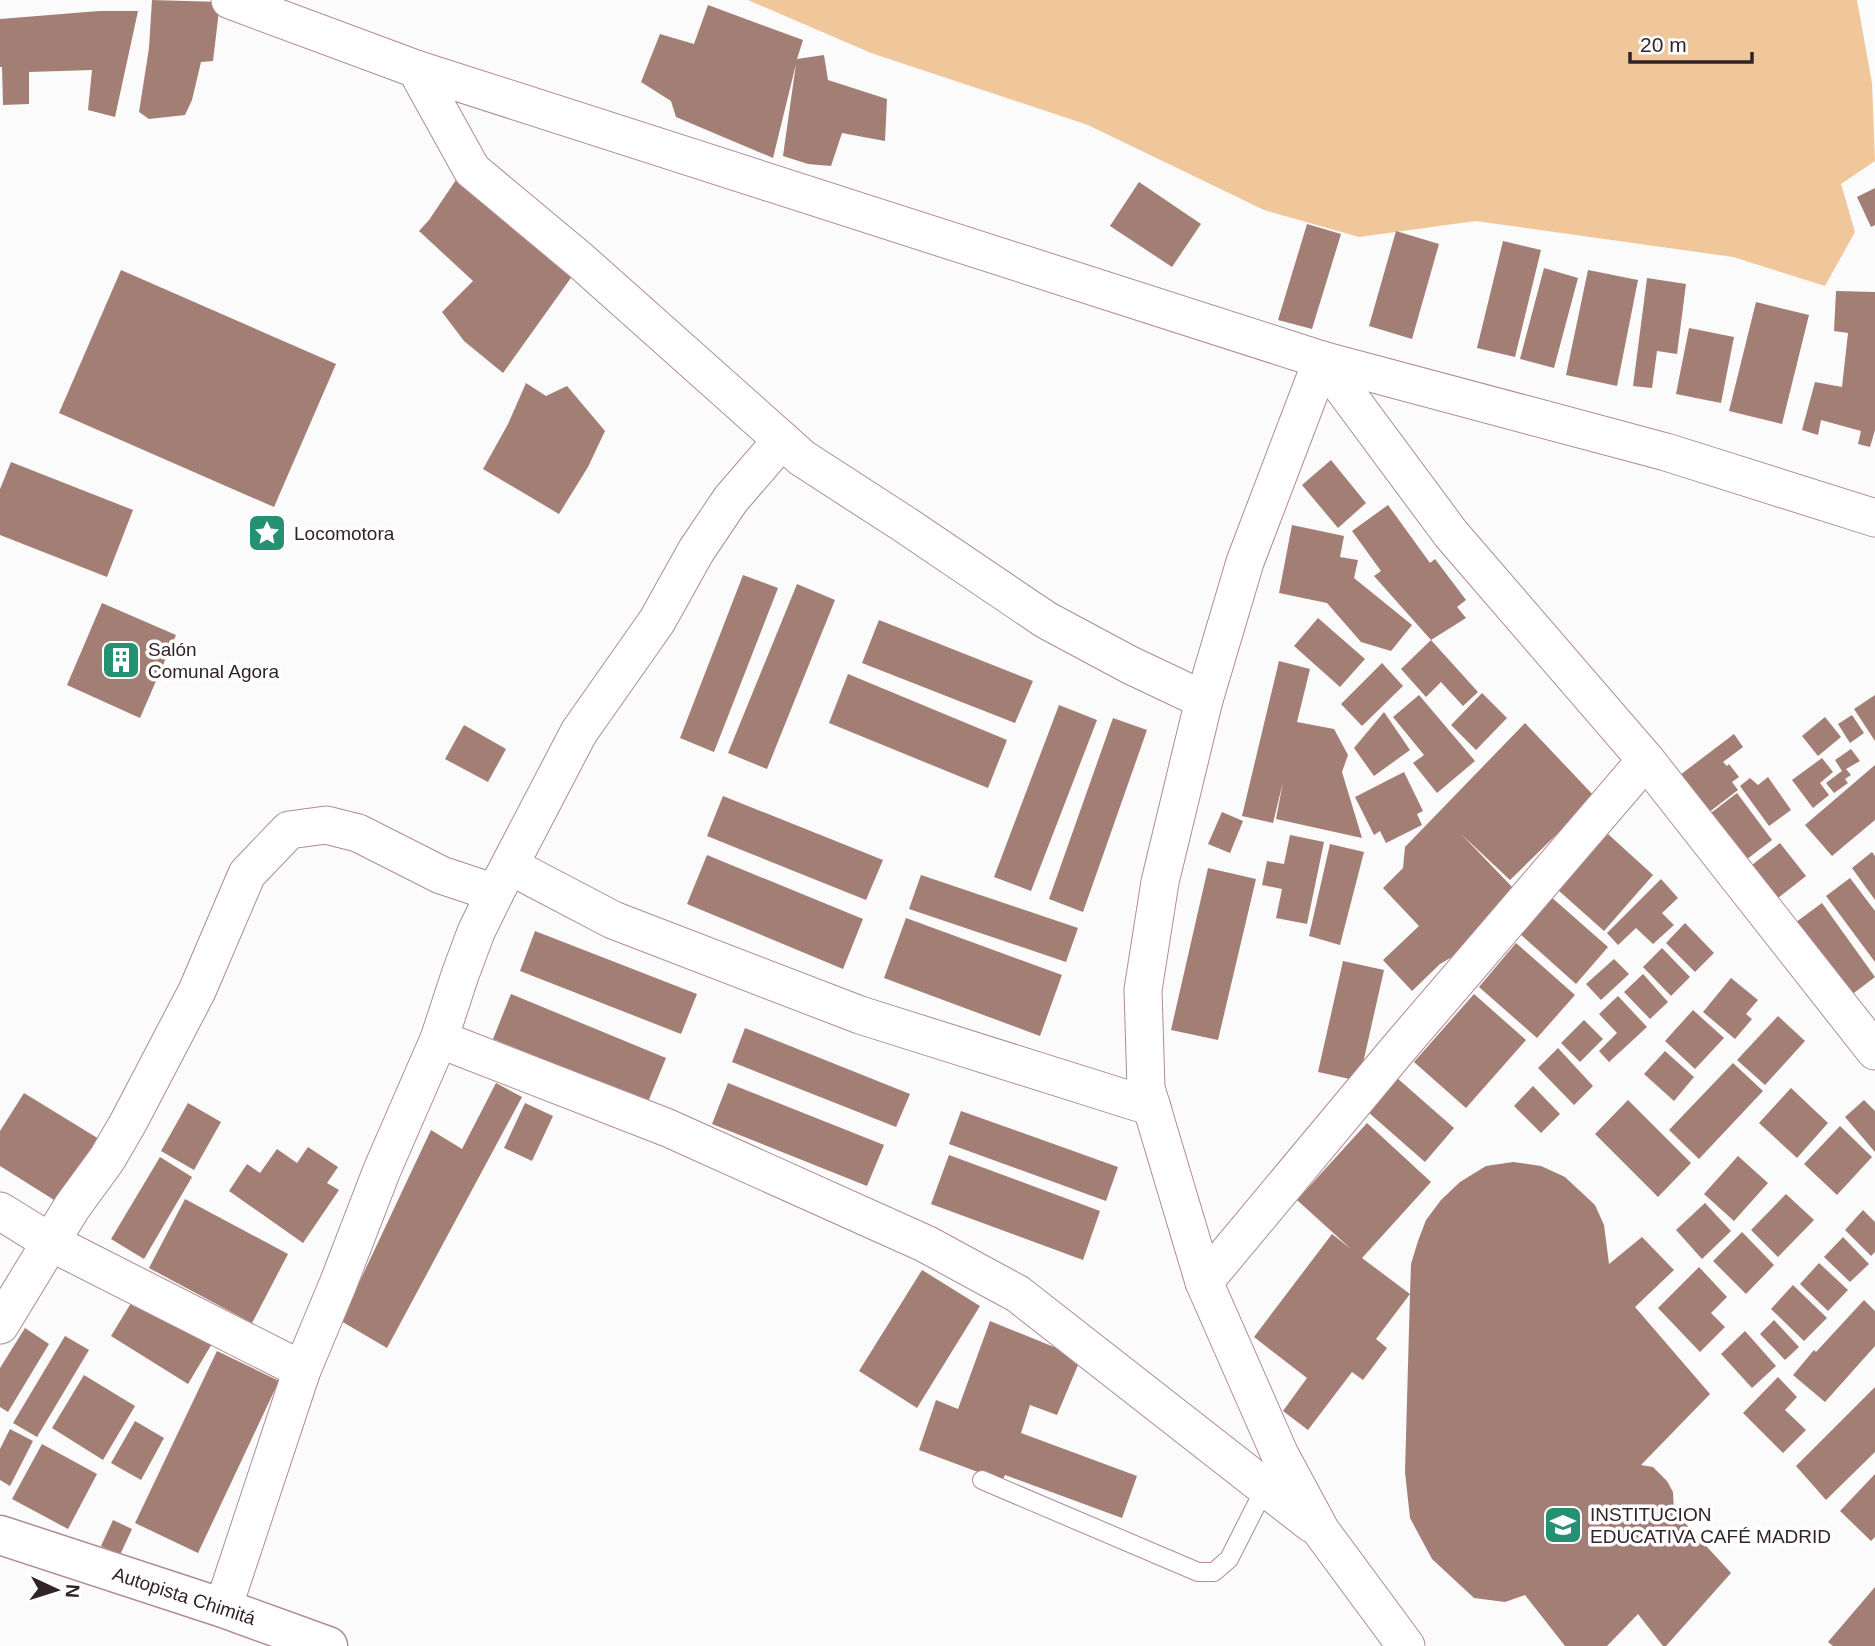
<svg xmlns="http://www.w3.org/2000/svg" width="1875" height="1646" font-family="Helvetica,sans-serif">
<rect width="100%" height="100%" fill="#fbfbfb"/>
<polygon fill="#f0c79b" points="748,0 1857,0 1872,83 1875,161 1841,184 1855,232 1825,286 1733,257 1476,221 1359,237 1264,210 1088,125 871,53"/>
<g fill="#a37e74">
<polygon points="152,0 220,2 213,61 201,62 192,100 185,115 149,119 139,112 149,48"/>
<polygon points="708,5 803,40 797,59 824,55 828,80 887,99 885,141 842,133 831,166 808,164 783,156 796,64 773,158 676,117 671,101 641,82 660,34 694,44"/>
<polygon points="99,11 138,11 115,117 88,110 92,70 29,72 29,104 3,105 2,67 0,67 0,19"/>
<polygon points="460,174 578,268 503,373 464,341 442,312 473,281 419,231 429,220"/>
<polygon points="1139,182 1201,224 1172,267 1110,226"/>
<polygon points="1875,188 1875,225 1871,227 1857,197"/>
<polygon points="1307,224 1341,234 1312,329 1278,320"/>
<polygon points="1396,231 1439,244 1412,339 1369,326"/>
<polygon points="1503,241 1541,250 1515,357 1477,348"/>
<polygon points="1544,268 1578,278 1554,368 1520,359"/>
<polygon points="121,270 336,364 274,507 59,413"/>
<polygon points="1588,270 1638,280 1617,386 1566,375"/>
<polygon points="1647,278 1686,284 1677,354 1657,351 1652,388 1633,386"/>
<polygon points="1836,291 1875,292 1875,430 1870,447 1858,444 1861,431 1821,420 1818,435 1802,430 1815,382 1842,387 1848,333 1834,331"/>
<polygon points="1756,302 1809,315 1782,424 1729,411"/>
<polygon points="1689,328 1734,337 1721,403 1676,394"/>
<polygon points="526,383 546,396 567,386 605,431 588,467 559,514 483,469 508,424"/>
<polygon points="1331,460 1366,503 1338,528 1302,485"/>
<polygon points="11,462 133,510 107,577 0,535 0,489"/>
<polygon points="1388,505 1430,563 1435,559 1466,600 1457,607 1466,618 1431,640 1374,576 1381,571 1352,531"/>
<polygon points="1292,525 1344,536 1340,557 1358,560 1354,578 1412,625 1391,651 1361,642 1327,603 1279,593"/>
<polygon points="743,575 778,588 714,752 680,738"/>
<polygon points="797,584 835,600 767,769 728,753"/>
<polygon points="102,603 176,635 140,718 67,685"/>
<polygon points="1318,618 1365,659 1340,687 1294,646"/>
<polygon points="879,620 1033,681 1015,723 862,663"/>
<polygon points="1431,640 1478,692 1463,706 1441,682 1426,697 1401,669"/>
<polygon points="1279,661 1310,669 1297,722 1334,729 1348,755 1342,772 1362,838 1276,819 1283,782 1273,823 1242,816"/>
<polygon points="1382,663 1403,686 1362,726 1341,704"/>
<polygon points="848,674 1007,740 988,788 829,723"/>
<polygon points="1482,693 1507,718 1476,750 1451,725"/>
<polygon points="1419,695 1475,761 1437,793 1413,763 1424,755 1393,717"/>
<polygon points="1875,695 1875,741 1854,709"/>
<polygon points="1059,705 1097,720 1031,891 994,877"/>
<polygon points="1384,712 1410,750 1374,776 1354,748"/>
<polygon points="1852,715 1864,733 1850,743 1838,724"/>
<polygon points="1825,717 1841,737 1818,756 1802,736"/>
<polygon points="1113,718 1147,730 1083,912 1049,899"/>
<polygon points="1525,723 1595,797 1510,880 1461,834 1517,892 1468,947 1460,948 1452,957 1440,964 1412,991 1383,960 1419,926 1383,888 1403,868 1405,847"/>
<polygon points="464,725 506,749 488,782 445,759"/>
<polygon points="1734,734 1743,747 1723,762 1727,766 1729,764 1739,777 1732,782 1738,790 1708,813 1680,775"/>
<polygon points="1851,749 1860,761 1846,769 1851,775 1845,779 1848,783 1834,793 1826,783 1842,771 1835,760"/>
<polygon points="1822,758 1833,772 1820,783 1829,795 1813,808 1792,780"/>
<polygon points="1875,765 1875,820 1832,856 1805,825"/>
<polygon points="1404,772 1423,811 1417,814 1422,825 1386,843 1380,831 1374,835 1355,797"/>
<polygon points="1768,777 1791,810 1769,826 1740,786 1750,778 1758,785"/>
<polygon points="1737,793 1772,840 1742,863 1707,816"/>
<polygon points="723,796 883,860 866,900 707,836"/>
<polygon points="1222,812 1243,821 1230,853 1208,844"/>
<polygon points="1608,834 1653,875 1604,931 1558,890"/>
<polygon points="1290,835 1324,842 1307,924 1276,918 1282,889 1262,885 1267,861 1284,864"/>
<polygon points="1780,843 1806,876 1778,898 1752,865"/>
<polygon points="1330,844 1364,852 1340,945 1309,936"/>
<polygon points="1872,852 1875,856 1875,900 1852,868"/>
<polygon points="707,855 863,919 843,969 687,904"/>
<polygon points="1208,868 1256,879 1218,1040 1171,1030"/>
<polygon points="921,875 1078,928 1066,962 909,909"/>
<polygon points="1850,878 1875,911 1875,962 1826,896"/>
<polygon points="1661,879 1678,898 1662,913 1674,925 1653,944 1636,928 1618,945 1607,933"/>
<polygon points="1550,896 1608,947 1576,984 1518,932"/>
<polygon points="1822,903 1875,977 1842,1002 1788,928"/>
<polygon points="906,918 1062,975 1040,1036 884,978"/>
<polygon points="1685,923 1714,953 1695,972 1666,943"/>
<polygon points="535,931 697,994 681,1034 520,971"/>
<polygon points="1516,943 1575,995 1537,1038 1479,987"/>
<polygon points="1662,948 1690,977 1671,996 1643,967"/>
<polygon points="1614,959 1629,974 1601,1000 1586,984"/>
<polygon points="1343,961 1384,970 1359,1081 1318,1072"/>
<polygon points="1643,974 1668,1002 1650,1019 1624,992"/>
<polygon points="1731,978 1758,1000 1746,1014 1752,1019 1735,1039 1703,1012"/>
<polygon points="511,994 666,1058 648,1102 493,1039"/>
<polygon points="1474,994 1526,1040 1466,1108 1414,1062"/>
<polygon points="1618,996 1647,1027 1609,1062 1599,1051 1617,1033 1599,1014"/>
<polygon points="1693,1010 1724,1038 1695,1069 1665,1041"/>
<polygon points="1778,1016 1805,1041 1765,1085 1737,1060"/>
<polygon points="1584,1020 1603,1039 1580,1062 1561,1043"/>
<polygon points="745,1028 910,1094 896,1127 732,1062"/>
<polygon points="1558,1048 1593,1086 1574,1105 1538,1068"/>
<polygon points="1665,1051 1694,1077 1674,1101 1644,1074"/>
<polygon points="1733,1063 1763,1091 1699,1159 1669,1130"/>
<polygon points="1397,1078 1454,1128 1425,1162 1368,1112"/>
<polygon points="496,1083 522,1097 387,1348 341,1321 431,1130 462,1149"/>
<polygon points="728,1083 884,1145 867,1186 712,1124"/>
<polygon points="1533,1086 1560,1114 1541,1133 1514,1106"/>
<polygon points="1791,1088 1828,1123 1797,1158 1759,1123"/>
<polygon points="24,1093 99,1139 59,1203 0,1166 0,1131"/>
<polygon points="1628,1100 1691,1163 1658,1197 1595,1134"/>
<polygon points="1864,1100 1875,1111 1875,1152 1845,1117"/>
<polygon points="188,1103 221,1122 194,1170 161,1151"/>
<polygon points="525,1103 553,1116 532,1161 504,1148"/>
<polygon points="961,1111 1118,1167 1106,1201 949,1144"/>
<polygon points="1367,1123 1431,1182 1362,1258 1410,1294 1411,1264 1418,1241 1426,1220 1441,1200 1460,1182 1486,1166 1513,1162 1541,1166 1565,1177 1595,1205 1604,1225 1609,1264 1642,1237 1674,1270 1635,1307 1710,1394 1641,1465 1653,1467 1667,1481 1673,1492 1674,1511 1731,1573 1666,1646 1663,1646 1638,1614 1607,1646 1565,1646 1525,1595 1505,1602 1474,1598 1432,1559 1410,1518 1405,1472 1410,1294 1376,1339 1387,1348 1363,1380 1352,1372 1308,1430 1283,1411 1307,1378 1254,1337 1332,1234 1351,1249 1297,1200"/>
<polygon points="1840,1126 1872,1157 1837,1195 1804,1164"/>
<polygon points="308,1147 338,1167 327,1183 339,1190 303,1243 229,1191 247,1164 260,1173 277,1149 297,1163"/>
<polygon points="949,1155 1100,1211 1083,1260 931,1204"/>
<polygon points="1738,1156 1768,1183 1734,1221 1704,1194"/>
<polygon points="160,1157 192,1177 144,1259 111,1239"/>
<polygon points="1786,1194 1814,1220 1778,1257 1751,1230"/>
<polygon points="185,1199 288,1254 252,1323 149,1268"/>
<polygon points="1705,1203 1731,1231 1702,1259 1676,1230"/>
<polygon points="1863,1210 1875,1222 1875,1252 1871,1256 1845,1230"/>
<polygon points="1742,1232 1774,1265 1746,1294 1713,1261"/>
<polygon points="1843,1237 1869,1264 1850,1282 1824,1257"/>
<polygon points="1819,1263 1848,1290 1828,1311 1800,1284"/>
<polygon points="1699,1267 1727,1297 1711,1313 1725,1327 1700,1352 1658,1308"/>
<polygon points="922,1270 980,1306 917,1408 859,1371"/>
<polygon points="1793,1285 1827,1318 1804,1341 1771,1309"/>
<polygon points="136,1295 213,1342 188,1384 111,1336"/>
<polygon points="1864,1300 1875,1311 1875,1346 1825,1402 1793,1375 1814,1350 1816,1352"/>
<polygon points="1774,1320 1799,1347 1785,1360 1760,1334"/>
<polygon points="990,1321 1081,1358 1057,1415 1030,1405 1021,1433 1137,1476 1122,1518 1005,1475 1002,1481 919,1450 936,1400 958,1409"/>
<polygon points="25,1328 49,1344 8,1412 0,1407 0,1368"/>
<polygon points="1745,1331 1776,1366 1752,1388 1721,1354"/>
<polygon points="65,1336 89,1350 37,1437 13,1423"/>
<polygon points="217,1351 279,1381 198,1553 135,1523"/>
<polygon points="84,1375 135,1406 103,1460 52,1428"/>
<polygon points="1778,1377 1797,1397 1785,1410 1806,1430 1783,1453 1743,1413"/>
<polygon points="1875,1387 1875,1452 1826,1500 1796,1466"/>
<polygon points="135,1421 164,1438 141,1480 111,1463"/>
<polygon points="10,1429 33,1441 10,1486 0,1480 0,1449"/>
<polygon points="42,1444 97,1474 68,1529 12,1499"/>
<polygon points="1875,1474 1875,1537 1871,1541 1840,1511"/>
<polygon points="113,1520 132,1529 120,1555 101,1546"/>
<polygon points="1875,1587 1875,1646 1833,1646 1828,1642"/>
</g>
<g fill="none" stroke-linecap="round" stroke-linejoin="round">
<defs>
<polyline id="service" points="982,1480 1198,1572 1214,1572 1229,1559 1267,1484"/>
<g id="minor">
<polyline points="230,0 416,69 1322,360 1666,452 1875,518"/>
<polyline points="416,69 472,170 581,261 802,458 904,524 1046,620 1130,665 1204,700"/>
<polyline points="1322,360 1245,562 1204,700 1160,882 1143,990 1146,1088 1204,1282 1280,1455 1321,1531 1406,1646"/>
<polyline points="1322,360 1451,534 1646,760 1875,1051"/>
<polyline points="510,866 613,920 860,1015 1152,1107"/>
<polyline points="439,1039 668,1128 926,1244 1018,1294 1312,1524"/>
<polyline points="0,1211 50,1242 302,1370"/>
<polyline points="1204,1282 1399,1048 1646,760"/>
<polyline points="0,1325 72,1207 107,1159 128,1123 197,991 247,874 289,830 326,825 358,833 441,875 495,893"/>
<polyline points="223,1608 302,1370 338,1284 382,1170 439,1039 460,975 476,932 495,893 579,732 657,621 696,551 731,499 782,440"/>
</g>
<polyline id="trunk" points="0,1535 223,1608 328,1646"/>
</defs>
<use href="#service" stroke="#b18b94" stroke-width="20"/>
<use href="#minor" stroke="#b18b94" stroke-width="39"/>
<use href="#trunk" stroke="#b18b94" stroke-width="41"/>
<use href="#service" stroke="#fff" stroke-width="18"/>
<use href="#minor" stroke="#fff" stroke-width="37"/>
<use href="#trunk" stroke="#fff" stroke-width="38"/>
</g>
<defs>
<symbol id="sight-square" viewBox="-11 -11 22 22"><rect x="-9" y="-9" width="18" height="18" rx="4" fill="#249272" stroke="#fff"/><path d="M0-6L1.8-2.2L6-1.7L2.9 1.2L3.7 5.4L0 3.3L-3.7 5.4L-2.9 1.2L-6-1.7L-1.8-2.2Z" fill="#fff"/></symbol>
<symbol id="building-square" viewBox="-11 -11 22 22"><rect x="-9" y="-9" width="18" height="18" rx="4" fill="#249272" stroke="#fff"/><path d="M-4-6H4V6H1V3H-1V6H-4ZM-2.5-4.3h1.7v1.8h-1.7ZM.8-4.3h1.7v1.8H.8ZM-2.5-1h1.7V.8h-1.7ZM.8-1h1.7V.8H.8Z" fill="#fff"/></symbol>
<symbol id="school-square" viewBox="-11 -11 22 22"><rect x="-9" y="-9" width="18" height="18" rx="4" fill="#249272" stroke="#fff"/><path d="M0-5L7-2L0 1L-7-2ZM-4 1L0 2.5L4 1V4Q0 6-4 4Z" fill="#fff"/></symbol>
</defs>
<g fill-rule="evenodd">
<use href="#sight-square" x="245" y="511" width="44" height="44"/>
<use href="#building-square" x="99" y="638" width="44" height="44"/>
<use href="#school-square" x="1541" y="1503" width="44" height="44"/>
</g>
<g text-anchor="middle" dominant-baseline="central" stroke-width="7" stroke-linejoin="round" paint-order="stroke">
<g font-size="19" fill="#322327" stroke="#fff" text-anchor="start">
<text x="294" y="533">Locomotora</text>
<text x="148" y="649">Salón<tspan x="148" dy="22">Comunal Agora</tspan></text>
<text x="1590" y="1514">INSTITUCION<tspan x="1590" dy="22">EDUCATIVA CAFÉ MADRID</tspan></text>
</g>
<g font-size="19" fill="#322327" stroke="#fff">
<text transform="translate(184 1596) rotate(18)">Autopista Chimitá</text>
</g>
</g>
<g transform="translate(56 1590) rotate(94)" stroke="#ffffff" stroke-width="5" paint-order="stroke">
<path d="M0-5L12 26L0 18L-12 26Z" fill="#322327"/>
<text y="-10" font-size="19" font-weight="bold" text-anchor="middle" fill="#322327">N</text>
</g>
<path d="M1630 52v10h122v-10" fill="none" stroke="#322327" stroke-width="3.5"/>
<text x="1640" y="52" font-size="21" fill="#322327" stroke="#ffffff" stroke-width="5" paint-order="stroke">20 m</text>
</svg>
